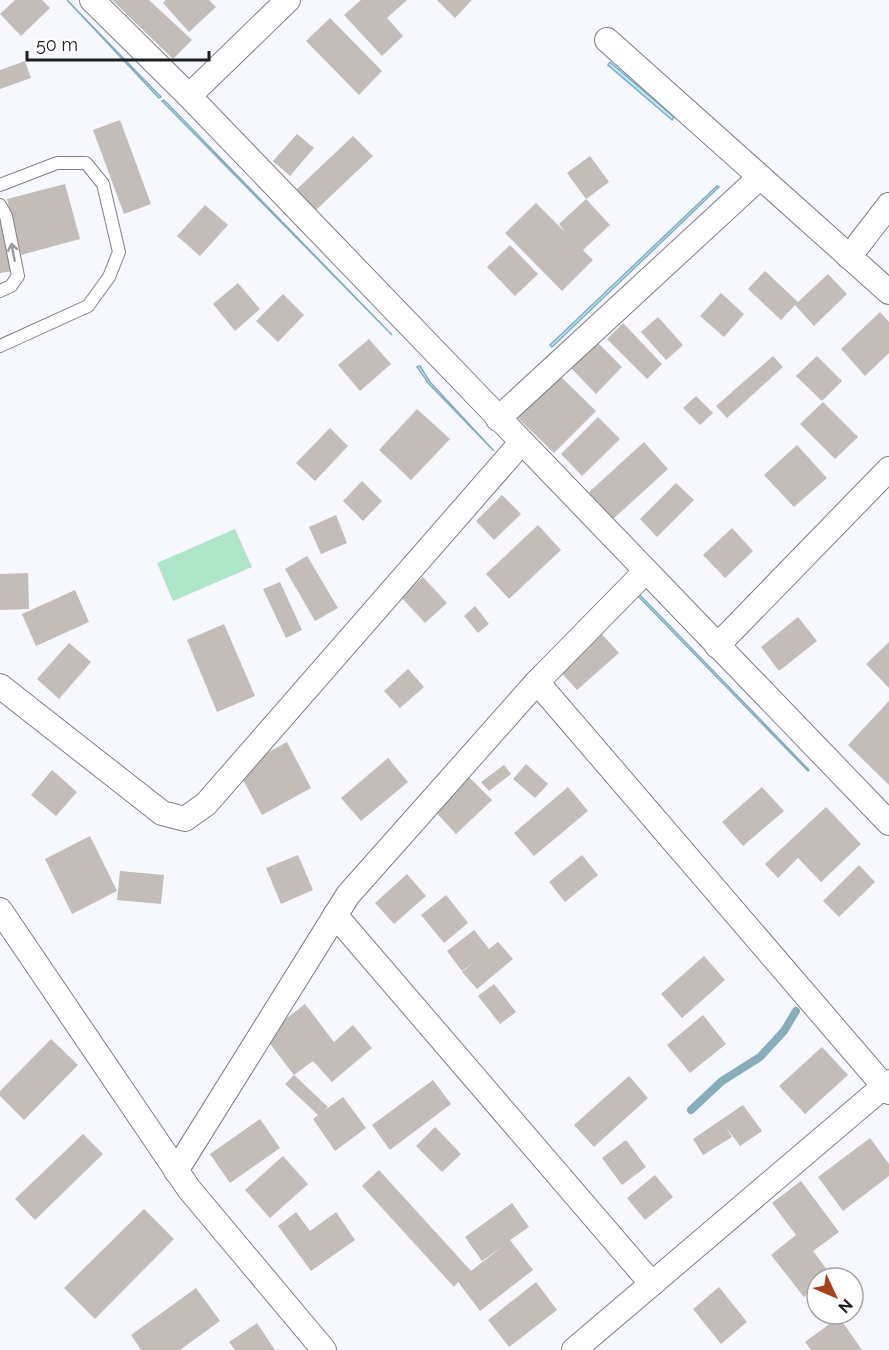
<svg xmlns="http://www.w3.org/2000/svg" width="889" height="1350" font-family="Raleway,sans-serif">
<rect width="100%" height="100%" fill="#f6f8fe"/>
<polygon fill="#afe5c9" points="235,529 252,567 173,601 157,563"/>
<g fill="#b5eafe" stroke="#87adbb" stroke-width="1.5">
<polygon points="67,0 161,97 159,98"/>
<polygon points="610,62 674,117 672,120 608,65"/>
<polygon points="164,100 392,335 162,101"/>
<polygon points="717,186 719,187 552,347 550,345"/>
<polygon points="420,366 430,382 494,451 429,384 417,367"/>
<polygon points="636,591 809,770 808,771 634,592"/>
</g>
<g fill="none" stroke-linecap="round" stroke-linejoin="round">
<polyline stroke="#87adbb" stroke-width="8" points="691,1110 722,1081 760,1057 784,1031 796,1011"/>
</g>
<g fill="#c4bcb9">
<polygon points="15,0 42,0 50,8 21,36 0,14"/>
<polygon points="112,0 149,0 192,40 173,59"/>
<polygon points="166,0 209,0 216,7 189,32 163,3"/>
<polygon points="361,0 407,0 387,18 403,36 382,56 344,15"/>
<polygon points="437,0 472,0 455,18"/>
<polygon points="330,18 382,71 359,95 306,41"/>
<polygon points="25,61 31,78 0,89 0,70"/>
<polygon points="120,120 151,204 124,214 93,130"/>
<polygon points="297,134 314,148 290,176 273,161"/>
<polygon points="353,136 373,156 316,210 296,190"/>
<polygon points="590,156 609,182 586,199 610,225 583,250 593,260 562,291 505,233 536,203 566,233 559,224 586,199 567,173"/>
<polygon points="65,184 80,239 21,255 7,199"/>
<polygon points="205,205 228,225 200,256 177,236"/>
<polygon points="0,217 5,217 14,271 0,273"/>
<polygon points="510,245 538,274 515,296 487,267"/>
<polygon points="765,271 798,302 828,274 847,294 814,326 795,305 781,320 748,289"/>
<polygon points="238,283 260,309 235,331 213,304"/>
<polygon points="721,293 744,314 724,337 700,316"/>
<polygon points="283,294 304,315 278,342 256,321"/>
<polygon points="880,312 889,322 889,353 865,376 841,349"/>
<polygon points="658,317 683,345 666,360 641,332"/>
<polygon points="623,323 662,364 647,379 607,339"/>
<polygon points="369,339 391,364 360,391 338,365"/>
<polygon points="597,342 622,367 596,394 571,368"/>
<polygon points="773,356 783,367 727,418 716,406"/>
<polygon points="817,356 842,381 822,401 796,376"/>
<polygon points="560,376 596,411 554,453 518,418"/>
<polygon points="696,396 713,413 700,425 683,408"/>
<polygon points="823,402 858,437 835,459 800,424"/>
<polygon points="417,409 450,439 411,480 379,450"/>
<polygon points="598,417 620,439 582,476 561,454"/>
<polygon points="330,428 348,446 315,481 296,463"/>
<polygon points="644,442 668,469 612,520 588,493"/>
<polygon points="797,445 827,478 794,507 764,475"/>
<polygon points="362,481 382,501 363,521 343,501"/>
<polygon points="676,483 694,500 657,537 640,519"/>
<polygon points="502,495 521,514 494,540 476,521"/>
<polygon points="336,515 347,543 321,554 309,527"/>
<polygon points="538,525 561,550 509,599 486,574"/>
<polygon points="732,528 753,551 725,578 703,555"/>
<polygon points="307,556 338,608 315,621 285,569"/>
<polygon points="28,573 29,609 0,610 0,574"/>
<polygon points="423,577 447,603 425,623 401,597"/>
<polygon points="280,582 302,630 286,638 263,589"/>
<polygon points="75,590 89,622 36,646 22,614"/>
<polygon points="475,606 489,624 478,633 464,616"/>
<polygon points="798,617 817,641 779,671 761,647"/>
<polygon points="224,624 255,696 217,712 187,640"/>
<polygon points="600,632 619,653 577,690 558,669"/>
<polygon points="889,642 889,688 866,664"/>
<polygon points="69,643 91,662 59,699 37,679"/>
<polygon points="408,669 424,687 400,708 384,691"/>
<polygon points="889,701 889,785 848,745"/>
<polygon points="287,742 311,788 262,815 237,769"/>
<polygon points="388,758 408,782 361,821 341,798"/>
<polygon points="526,764 548,784 535,798 513,779"/>
<polygon points="504,765 511,774 489,791 481,782"/>
<polygon points="52,770 77,792 56,816 31,795"/>
<polygon points="466,774 492,800 456,834 431,807"/>
<polygon points="568,787 588,811 534,856 514,833"/>
<polygon points="762,787 784,811 743,846 722,822"/>
<polygon points="826,807 861,844 821,882 798,858 778,878 765,864"/>
<polygon points="90,836 117,891 72,914 45,859"/>
<polygon points="298,855 313,890 281,904 266,868"/>
<polygon points="582,855 598,875 565,902 549,882"/>
<polygon points="859,865 875,882 839,917 823,901"/>
<polygon points="120,871 164,875 161,904 117,900"/>
<polygon points="407,874 426,896 394,924 375,903"/>
<polygon points="446,895 468,923 444,943 421,915"/>
<polygon points="474,930 489,949 498,942 513,959 477,989 462,972 475,961 462,971 447,951"/>
<polygon points="704,956 725,980 682,1018 661,994"/>
<polygon points="494,984 516,1012 500,1024 478,996"/>
<polygon points="305,1004 334,1042 353,1025 372,1048 332,1082 313,1061 294,1075 264,1036"/>
<polygon points="703,1015 726,1044 690,1073 667,1045"/>
<polygon points="51,1039 78,1065 24,1120 0,1096 0,1091"/>
<polygon points="822,1047 848,1075 805,1114 779,1086"/>
<polygon points="294,1075 328,1107 324,1111 343,1097 366,1128 335,1151 313,1119 318,1115 285,1084"/>
<polygon points="629,1076 648,1098 594,1147 574,1125"/>
<polygon points="433,1080 451,1104 390,1150 372,1125"/>
<polygon points="743,1105 762,1131 740,1146 726,1127 732,1137 703,1155 693,1139"/>
<polygon points="260,1119 280,1148 230,1183 210,1154"/>
<polygon points="435,1127 461,1154 442,1172 416,1146"/>
<polygon points="83,1134 103,1154 35,1220 15,1199"/>
<polygon points="870,1138 889,1164 889,1176 843,1211 818,1177"/>
<polygon points="626,1140 646,1167 622,1185 602,1158"/>
<polygon points="283,1156 308,1184 270,1218 245,1190"/>
<polygon points="379,1170 471,1271 503,1246 482,1261 465,1237 512,1203 529,1227 510,1240 533,1270 480,1311 458,1282 454,1287 362,1186"/>
<polygon points="655,1175 673,1197 645,1220 627,1198"/>
<polygon points="801,1181 839,1232 813,1251 831,1275 828,1278 817,1278 817,1286 804,1297 771,1255 796,1235 772,1203"/>
<polygon points="144,1209 174,1239 95,1319 64,1288"/>
<polygon points="296,1212 310,1231 336,1212 355,1240 311,1271 278,1226"/>
<polygon points="536,1282 557,1310 509,1347 488,1320"/>
<polygon points="719,1287 747,1322 721,1344 693,1309"/>
<polygon points="196,1288 220,1321 180,1350 141,1350 131,1335"/>
<polygon points="839,1317 862,1350 811,1350 805,1342"/>
<polygon points="257,1323 275,1350 235,1350 229,1342"/>
</g>
<g fill="none" stroke-linecap="round" stroke-linejoin="round">
<defs>
<g id="service">
<polyline points="0,185 57,163 86,163 103,184 119,252 109,277 88,306 0,346"/>
<polyline points="0,205 6,216 18,276 11,286 0,291"/>
</g>
<g id="minor">
<polyline points="92,0 189,96 889,823"/>
<polyline points="607,40 889,292"/>
<polyline points="189,96 288,0"/>
<polyline points="849,257 889,205"/>
<polyline points="498,419 760,177"/>
<polyline points="717,646 889,469"/>
<polyline points="537,682 889,1092"/>
<polyline points="0,686 162,813 185,819 206,804 521,443"/>
<polyline points="0,910 189,1189 324,1350"/>
<polyline points="335,915 652,1284"/>
<polyline points="176,1171 348,895 537,682 645,572"/>
<polyline points="574,1350 889,1082"/>
</g>
</defs>
<use href="#service" stroke="#7f8187" stroke-width="14"/>
<use href="#minor" stroke="#7f8187" stroke-width="26"/>
<use href="#service" stroke="#fff" stroke-width="12"/>
<use href="#minor" stroke="#fff" stroke-width="24"/>
</g>
<defs><path id="oneway-shaft" d="M-6 0H5M1.5-3L5.5 0L1.5 3" fill="none" stroke-width="1.6" stroke-linecap="round" stroke-linejoin="round" transform="scale(1.5)"/></defs>
<use stroke="#999a9b" href="#oneway-shaft" transform="translate(13 252) rotate(-101)"/>
<g transform="translate(835 1296) rotate(134)"><circle r="28" fill="#ffffff" stroke="#a5a5a6" stroke-width="1.5"/>
<path d="M0-4.5L10 22L0 15L-10 22Z" fill="#a7401c"/>
<text y="-9" font-size="16" font-weight="bold" text-anchor="middle" fill="#1d1e20">N</text>
</g>
<path d="M27 51v9h182v-9" fill="none" stroke="#1d1e20" stroke-width="3"/>
<text x="36" y="51" font-size="18" fill="#1d1e20" stroke="#ffffff" stroke-width="4.5" paint-order="stroke">50 m</text>
</svg>
